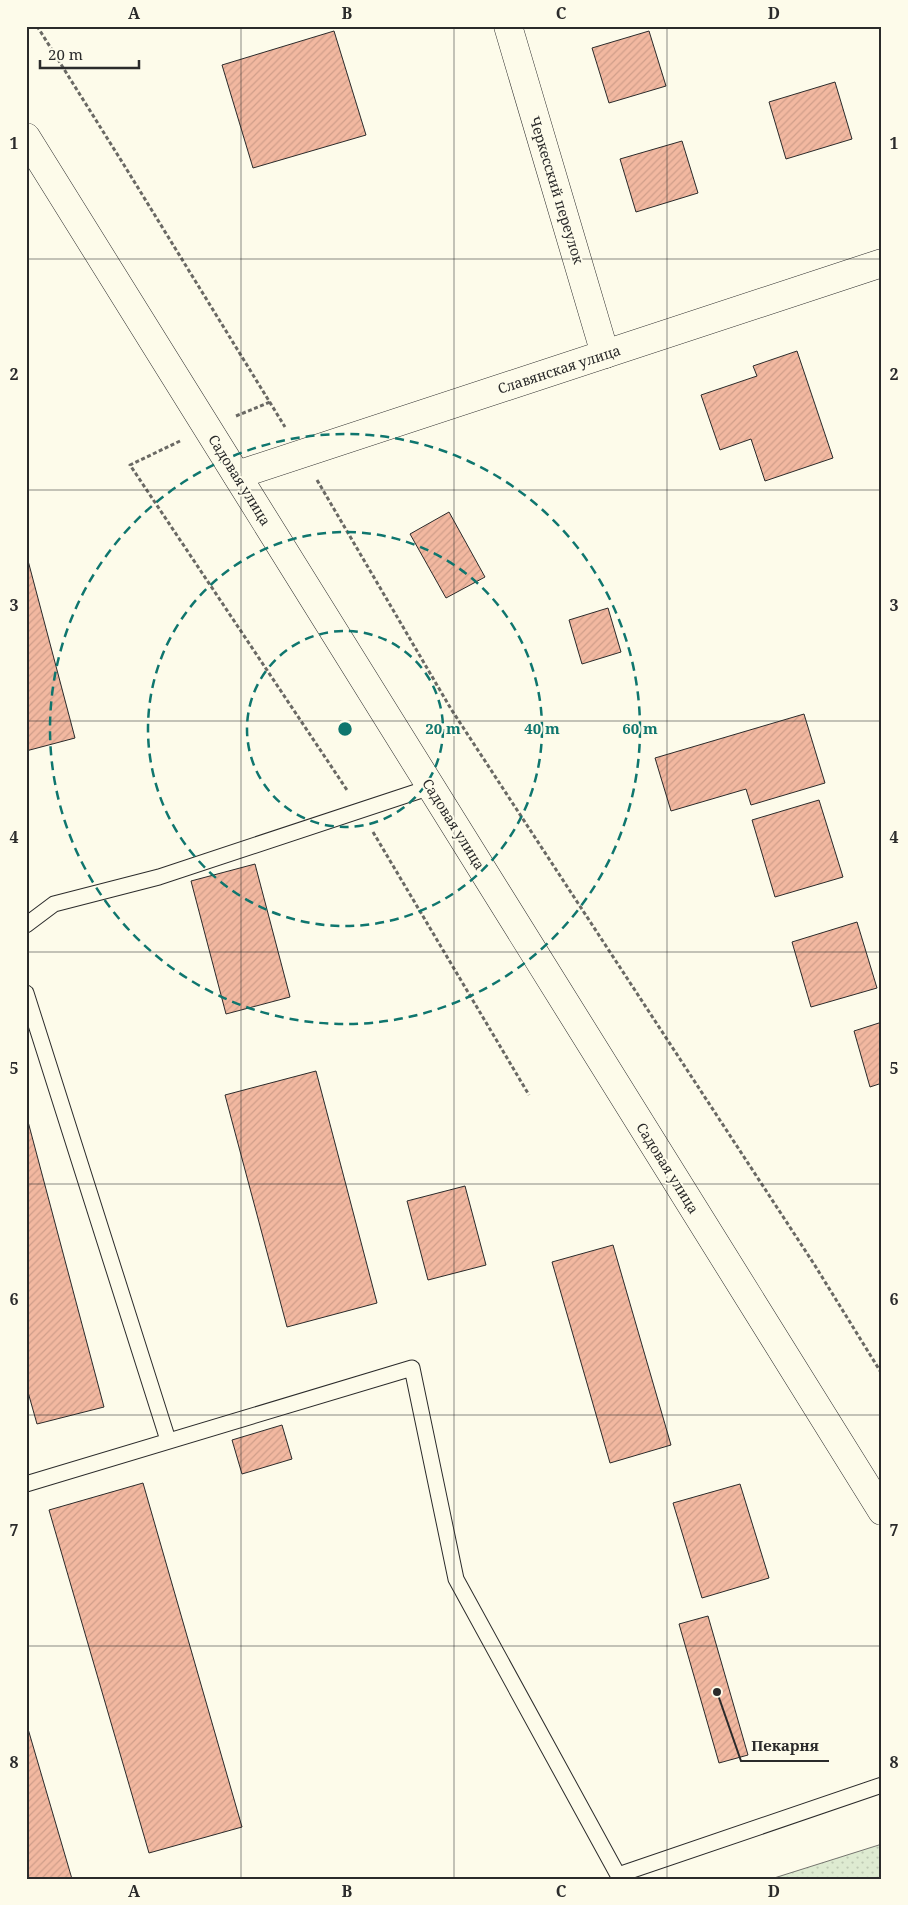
<svg xmlns="http://www.w3.org/2000/svg" width="908" height="1905" font-family="'Noto Serif',serif">
<defs>
<pattern id="grass-dots" width="8" height="8" patternUnits="userSpaceOnUse" patternTransform="scale(1.25)"><rect width="8" height="8" fill="#deebd1"/><path d="M2 2h.1M6 6h.1" fill="none" stroke="#bfcab4" stroke-width="1.8" stroke-linecap="round"/></pattern>
<pattern id="building-hatch" width="6" height="6" patternUnits="userSpaceOnUse" patternTransform="scale(1.25)"><rect width="6" height="6" fill="#f2b8a0"/><path d="M-1 1l2-2M0 6l6-6M5 7l2-2" fill="none" stroke="#d09e8a"/></pattern>
</defs>
<rect width="100%" height="100%" fill="#fdfbea"/>
<polygon fill="url(#grass-dots)" stroke="#74746e" points="882,1844 882,1879 771,1879"/>
<g fill="url(#building-hatch)" stroke="#2b2b2b">
<polygon points="334,31 366,135 253,168 222,65"/>
<polygon points="649,31 666,86 609,103 592,48"/>
<polygon points="835,82 852,139 786,159 769,102"/>
<polygon points="682,141 698,193 636,212 620,159"/>
<polygon points="797,351 833,458 765,481 751,439 720,450 701,395 757,376 753,366"/>
<polygon points="449,512 485,577 446,598 410,534"/>
<polygon points="26,553 75,738 26,751"/>
<polygon points="608,608 621,652 582,664 569,620"/>
<polygon points="804,714 825,783 751,805 746,789 671,811 655,758"/>
<polygon points="819,800 843,877 775,897 752,820"/>
<polygon points="255,864 290,997 226,1014 191,881"/>
<polygon points="857,922 877,988 811,1007 792,942"/>
<polygon points="882,1022 882,1083 870,1087 854,1031"/>
<polygon points="316,1071 377,1303 287,1327 225,1095"/>
<polygon points="26,1114 104,1407 37,1424 26,1385"/>
<polygon points="465,1186 486,1265 428,1280 407,1201"/>
<polygon points="613,1245 671,1445 610,1463 552,1262"/>
<polygon points="282,1425 292,1459 242,1474 232,1440"/>
<polygon points="143,1483 242,1827 149,1853 49,1510"/>
<polygon points="740,1484 769,1578 702,1598 673,1503"/>
<polygon points="708,1616 748,1755 719,1763 679,1624"/>
<polygon points="26,1722 72,1879 26,1879"/>
</g>
<g fill="none" stroke-linecap="round" stroke-linejoin="round">
<defs>
<g id="service">
<polyline points="26,925 54,904 159,877 431,787"/>
<polyline points="26,993 168,1440"/>
<polyline points="26,1484 412,1368 456,1579 618,1875 882,1785"/>
</g>
<g id="minor">
<polyline points="508,26 605,354"/>
<polyline points="237,475 882,263"/>
</g>
<polyline id="tertiary" points="26,137 882,1511"/>
</defs>
<use href="#service" stroke="#2b2b2b" stroke-width="17"/>
<use href="#minor" stroke="#2b2b2b" stroke-width="29"/>
<use href="#tertiary" stroke="#2b2b2b" stroke-width="29"/>
<g stroke="#6a6964" stroke-width="3" stroke-dasharray="4 2.5" stroke-linecap="butt">
<polyline points="37,26 124,165 285,427"/>
<polyline points="236,416 270,402"/>
<polyline points="180,441 130,465 347,790"/>
<polyline points="317,480 451,709 814,1264 882,1374"/>
<polyline points="373,832 529,1095"/>
</g>
<use href="#service" stroke="#fdfbea" stroke-width="15"/>
<use href="#minor" stroke="#fdfbea" stroke-width="28"/>
<use href="#tertiary" stroke="#fdfbea" stroke-width="28"/>
</g>
<path fill="none" stroke="#2b2b2b" stroke-width="1" stroke-opacity="0.55" d="M241 26V1879M454 26V1879M667 26V1879M26 259H882M26 490H882M26 721H882M26 952H882M26 1184H882M26 1415H882M26 1646H882"/>
<g fill="none" stroke="#0f766e" stroke-width="2.5" stroke-dasharray="9 6">
<circle cx="345" cy="729" r="98"/>
<circle cx="345" cy="729" r="197"/>
<circle cx="345" cy="729" r="295"/>
</g>
<g text-anchor="middle" dominant-baseline="central" stroke-width="4" stroke-linejoin="round" paint-order="stroke">
<g font-size="14" fill="#2b2b2b" stroke="#fdfbea">
<text transform="translate(557 190) rotate(73)">Черкесский переулок</text>
<text transform="translate(559 369) rotate(-18)">Славянская улица</text>
<text transform="translate(240 480) rotate(58)">Садовая улица</text>
<text transform="translate(454 824) rotate(58)">Садовая улица</text>
<text transform="translate(668 1168) rotate(58)">Садовая улица</text>
</g>
</g>
<circle cx="345" cy="729" r="8" fill="#0f766e" stroke="#fdfbea" stroke-width="2.5"/>
<g font-size="15" text-anchor="middle" font-weight="bold" fill="#0f766e" stroke="#fdfbea" stroke-width="4" stroke-linejoin="round" paint-order="stroke">
<text x="443" y="734">20 m</text>
<text x="542" y="734">40 m</text>
<text x="640" y="734">60 m</text>
</g>
<path fill="none" stroke="#2b2b2b" stroke-width="2" d="M717 1692L741 1761H829"/>
<circle fill="#2b2b2b" stroke="#fdfbea" stroke-width="2" cx="717" cy="1692" r="5"/>
<g font-size="15" text-anchor="middle" font-weight="bold" fill="#2b2b2b" stroke="#fdfbea" stroke-width="4" stroke-linejoin="round" paint-order="stroke">
<text x="785" y="1751">Пекарня</text>
</g>
<rect width="908" height="1905" fill="none" stroke="#fdfbea" stroke-width="55"/>
<path d="M40 60v8h99v-8" fill="none" stroke="#2b2b2b" stroke-width="2.5"/>
<text x="48" y="60" font-size="15" fill="#2b2b2b" stroke="#fdfbea" stroke-width="4" paint-order="stroke">20 m</text>
<rect x="28" y="28" width="852" height="1850" fill="none" stroke="#2b2b2b" stroke-width="2"/>
<g font-size="16" text-anchor="middle" font-weight="bold" fill="#2b2b2b">
<text x="134" y="19">A</text>
<text x="347" y="19">B</text>
<text x="561" y="19">C</text>
<text x="774" y="19">D</text>
<text x="14" y="149">1</text>
<text x="894" y="149">1</text>
<text x="14" y="380">2</text>
<text x="894" y="380">2</text>
<text x="14" y="611">3</text>
<text x="894" y="611">3</text>
<text x="14" y="843">4</text>
<text x="894" y="843">4</text>
<text x="14" y="1074">5</text>
<text x="894" y="1074">5</text>
<text x="14" y="1305">6</text>
<text x="894" y="1305">6</text>
<text x="14" y="1536">7</text>
<text x="894" y="1536">7</text>
<text x="14" y="1768">8</text>
<text x="894" y="1768">8</text>
<text x="134" y="1897">A</text>
<text x="347" y="1897">B</text>
<text x="561" y="1897">C</text>
<text x="774" y="1897">D</text>
</g>
</svg>
